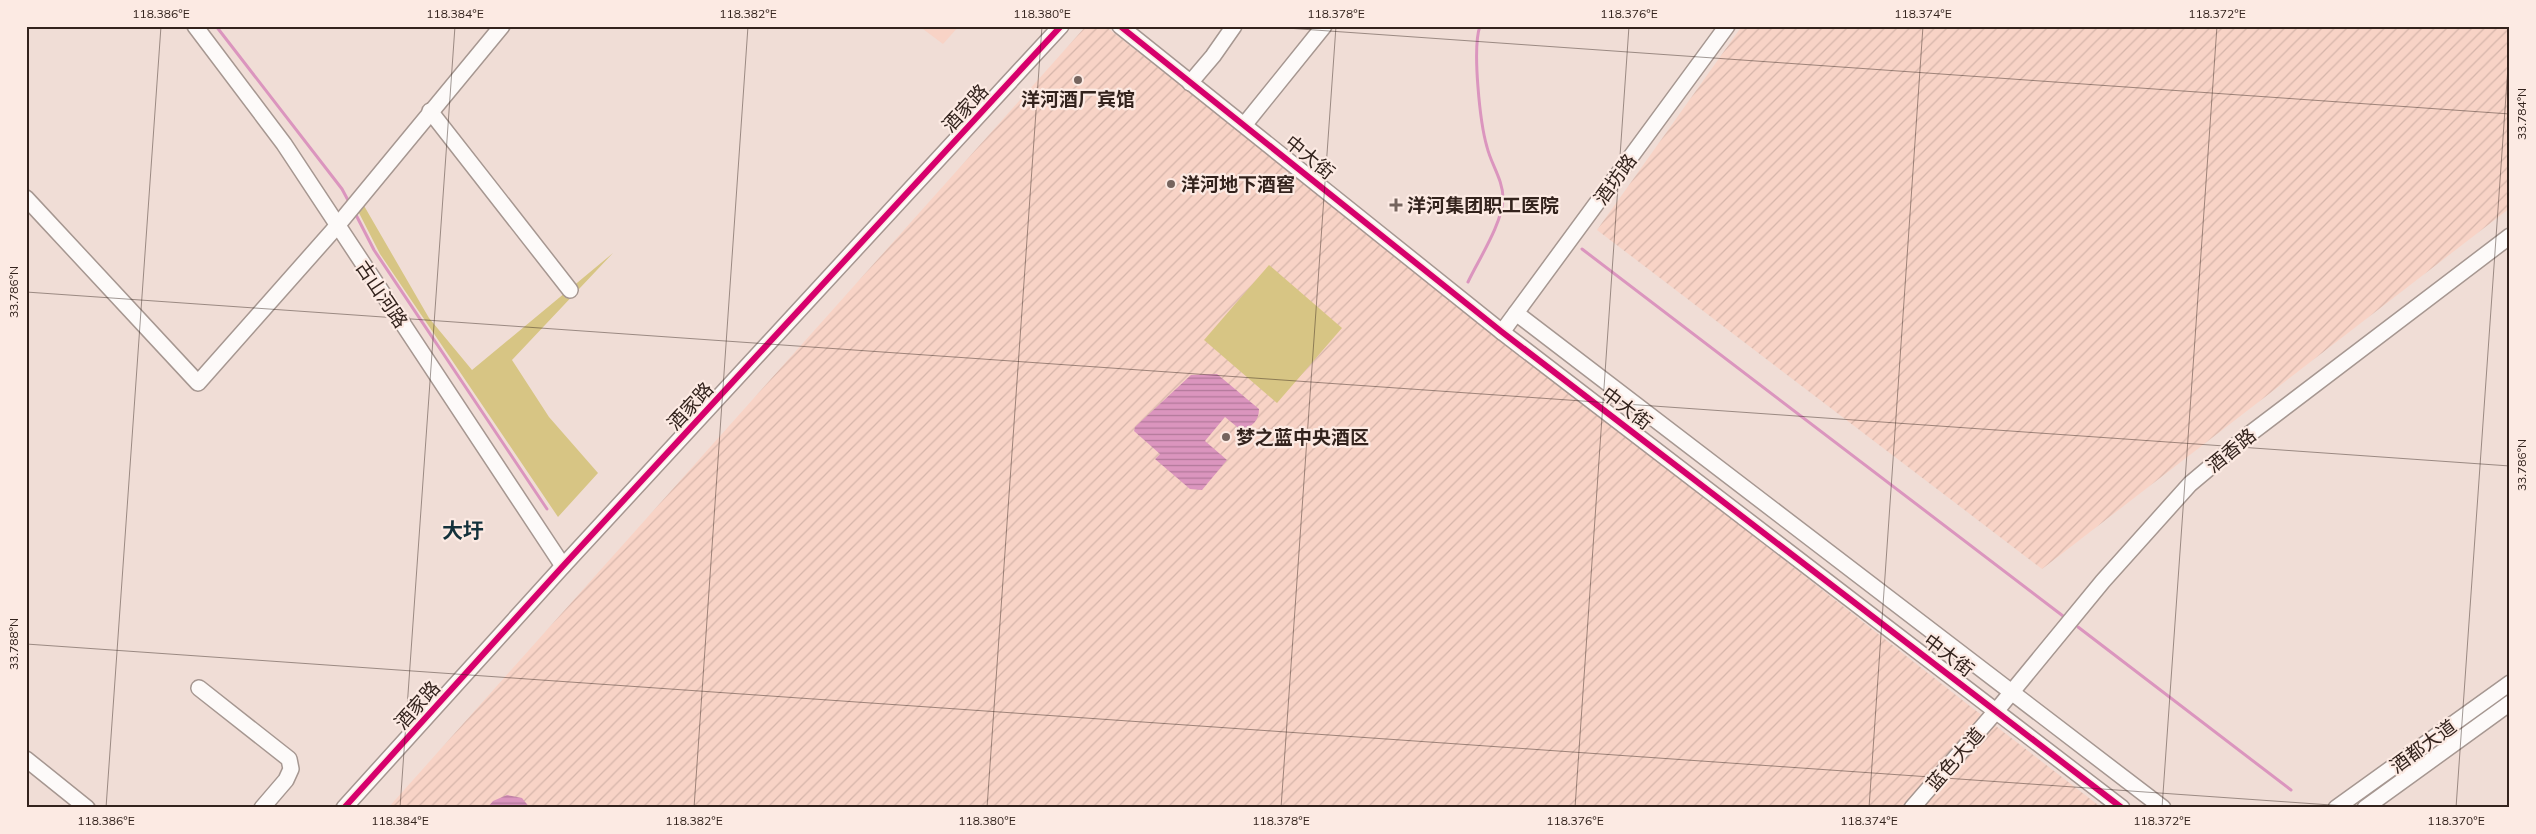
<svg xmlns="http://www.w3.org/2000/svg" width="2536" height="834" font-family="Mulish,'Noto Sans SC',sans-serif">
<defs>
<pattern id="industrial-furrows" width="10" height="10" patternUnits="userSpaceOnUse" patternTransform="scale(1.25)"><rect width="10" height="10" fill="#f8d3c6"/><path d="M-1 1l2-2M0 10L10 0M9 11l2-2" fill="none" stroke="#d5b5aa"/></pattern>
<pattern id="water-rules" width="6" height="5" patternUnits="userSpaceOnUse" patternTransform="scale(1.25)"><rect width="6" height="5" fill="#db95be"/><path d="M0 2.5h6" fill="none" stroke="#b2799a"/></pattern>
</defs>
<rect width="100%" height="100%" fill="#f0ddd6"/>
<polygon fill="#f8d3c6" points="919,26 959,26 943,44"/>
<g fill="url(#industrial-furrows)">
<polygon points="1086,26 1105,26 1966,703 2102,808 388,808"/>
<polygon points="1742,26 2510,26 2510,208 2042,569 1597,230"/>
</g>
<g fill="#d7c584">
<polygon points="363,204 429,318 472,370 613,253 512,360 549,417 598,473 558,517 380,254 358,211"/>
<polygon points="1269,265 1342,328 1277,403 1204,340"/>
</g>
<g fill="url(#water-rules)">
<path d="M1217 374 1259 409C1259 421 1252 426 1242 431L1225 417 1205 441 1227 460 1202 490 1190 489 1155 459 1160 454 1134 431 1135 427 1191 375Z"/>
<polygon points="507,795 522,798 530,808 487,808 493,801"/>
</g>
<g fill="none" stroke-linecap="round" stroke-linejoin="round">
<g stroke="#db95be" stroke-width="3">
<polyline points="216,26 342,189 350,204"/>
<polyline points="354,211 374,250 547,509"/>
<polyline points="1582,249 2063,616"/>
<path d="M1468 282C1479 259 1503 222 1503 198 1503 180 1491 164 1487 147 1480 123 1472 48 1480 26"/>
<polyline points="2078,627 2291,790"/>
</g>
<defs>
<g id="minor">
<polyline points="195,26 284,144 563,566"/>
<polyline points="1120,26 1502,332 2122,808"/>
<polyline points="1190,83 1213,56 1234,26"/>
<polyline points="430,111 570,290"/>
<polyline points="1245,124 1324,26"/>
<polyline points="26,198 198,383 337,226 502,26"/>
<polyline points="1516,313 2163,808"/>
<polyline points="1502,332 1727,26"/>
<polyline points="199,688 289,759 291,769 286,780 262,808"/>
<polyline points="26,759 87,808"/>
<polyline points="344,808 563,566 1061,26"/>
<polyline points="1912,808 1997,710 2103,581 2190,484 2247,436 2510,236"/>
<polyline points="2336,808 2510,683"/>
<polyline points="2365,808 2510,703"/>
</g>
</defs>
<use href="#minor" stroke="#a69791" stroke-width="18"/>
<use href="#minor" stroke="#fdfaf9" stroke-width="15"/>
<defs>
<g id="cycleway">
<polyline points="1120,26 1502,332 2122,808"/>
<polyline points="344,808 563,566 1061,26"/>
</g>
</defs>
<use href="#cycleway" stroke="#fceae3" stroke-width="9"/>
<use href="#cycleway" stroke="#d6006c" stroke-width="6"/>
</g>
<path fill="none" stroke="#33231d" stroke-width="1" stroke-opacity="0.45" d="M1258 26 2510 114M26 292 2510 466M26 644 2374 808M106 808 161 26M400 808 455 26M694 808 748 26M987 808 1042 26M1281 808 1336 26M1575 808 1629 26M1869 808 1923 26M2162 808 2217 26M2456 808 2510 38"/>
<g fill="#75645e" stroke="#fceae3" stroke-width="2">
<circle cx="1078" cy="80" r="5"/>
<circle cx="1171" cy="184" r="5"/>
<path d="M1393.5 197.5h5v5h5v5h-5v5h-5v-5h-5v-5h5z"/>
<circle cx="1226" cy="437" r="5"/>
</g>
<g text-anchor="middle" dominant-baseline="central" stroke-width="4.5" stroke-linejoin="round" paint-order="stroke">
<g font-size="19" font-weight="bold" fill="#33231d" stroke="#fceae3" text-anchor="start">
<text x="1078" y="99" text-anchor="middle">洋河酒厂宾馆</text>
<text x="1181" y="184">洋河地下酒窖</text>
<text x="1407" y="205">洋河集团职工医院</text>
<text x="1236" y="437">梦之蓝中央酒区</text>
</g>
<g font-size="19" fill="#33231d" stroke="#fceae3">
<text transform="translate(965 108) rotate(-47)">酒家路</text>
<text transform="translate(1310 157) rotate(39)">中大街</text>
<text transform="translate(1615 179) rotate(-54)">酒坊路</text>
<text transform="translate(382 294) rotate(56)">古山河路</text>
<text transform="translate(690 406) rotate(-47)">酒家路</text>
<text transform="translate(1627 408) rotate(37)">中大街</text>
<text transform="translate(2231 450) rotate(-39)">酒香路</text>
<text transform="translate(1949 655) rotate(37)">中大街</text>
<text transform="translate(417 705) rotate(-48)">酒家路</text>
<text transform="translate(2423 746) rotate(-36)">酒都大道</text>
<text transform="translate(1955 759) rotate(-49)">蓝色大道</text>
</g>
<g font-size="21" font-weight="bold" fill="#13313b" stroke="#fceae3">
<text x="463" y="530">大圩</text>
</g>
</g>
<rect width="2536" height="834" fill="none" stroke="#fceae3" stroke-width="55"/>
<rect x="28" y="28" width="2480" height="778" fill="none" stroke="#33231d" stroke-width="2"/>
<g font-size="12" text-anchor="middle" fill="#33231d">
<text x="161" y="18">118.386°E</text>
<text x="455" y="18">118.384°E</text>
<text x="748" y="18">118.382°E</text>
<text x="1042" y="18">118.380°E</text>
<text x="1336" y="18">118.378°E</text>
<text x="1629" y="18">118.376°E</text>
<text x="1923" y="18">118.374°E</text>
<text x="2217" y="18">118.372°E</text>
<text transform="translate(2522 114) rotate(-90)" y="4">33.784°N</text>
<text transform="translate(14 292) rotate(-90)" y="4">33.786°N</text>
<text transform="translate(2522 465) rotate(-90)" y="4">33.786°N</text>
<text transform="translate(14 644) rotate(-90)" y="4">33.788°N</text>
<text x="106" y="825">118.386°E</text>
<text x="400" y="825">118.384°E</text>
<text x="694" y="825">118.382°E</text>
<text x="987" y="825">118.380°E</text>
<text x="1281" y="825">118.378°E</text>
<text x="1575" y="825">118.376°E</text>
<text x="1869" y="825">118.374°E</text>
<text x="2162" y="825">118.372°E</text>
<text x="2456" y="825">118.370°E</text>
</g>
</svg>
